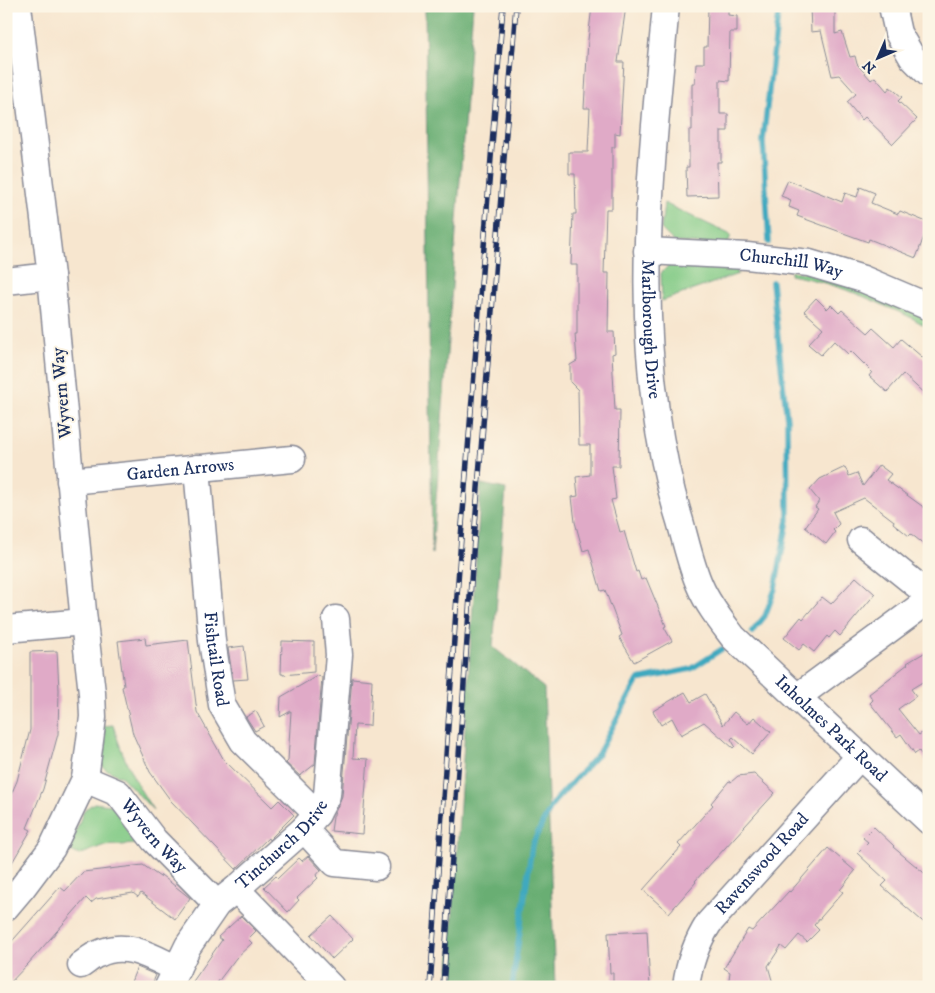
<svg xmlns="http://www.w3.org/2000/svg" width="935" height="993" font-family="'IM FELL DW Pica',serif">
<rect width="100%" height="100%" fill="#fcf5e5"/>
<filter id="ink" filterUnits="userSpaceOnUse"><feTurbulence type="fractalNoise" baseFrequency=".02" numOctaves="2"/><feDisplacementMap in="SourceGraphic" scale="10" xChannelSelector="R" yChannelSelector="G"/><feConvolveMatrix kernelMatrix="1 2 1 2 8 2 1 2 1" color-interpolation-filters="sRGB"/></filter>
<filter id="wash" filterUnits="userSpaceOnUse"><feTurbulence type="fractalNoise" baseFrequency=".0096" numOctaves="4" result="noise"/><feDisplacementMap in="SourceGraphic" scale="20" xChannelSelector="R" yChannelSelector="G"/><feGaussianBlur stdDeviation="1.12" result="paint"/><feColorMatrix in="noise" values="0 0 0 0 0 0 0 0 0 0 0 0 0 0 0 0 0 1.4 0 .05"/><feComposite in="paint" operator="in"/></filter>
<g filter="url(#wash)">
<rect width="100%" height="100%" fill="#f7e6cf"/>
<g fill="#82ca86" stroke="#4e7c72">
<polygon points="664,203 731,235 727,246 674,242 661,229"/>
<polygon points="669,265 736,266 738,274 662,301 661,273"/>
<path d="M791 271 817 274 929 317V329C916 319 902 313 887 307 856 292 824 281 790 275Z"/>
<path d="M113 725C123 758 134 781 153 810L122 777 105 769 100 763 104 726Z"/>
<polygon points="94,803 111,805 143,838 139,844 102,846 79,855 69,850 84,810"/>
</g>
<g fill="#69ae73" stroke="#426e68">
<polygon points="425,6 473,6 432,554"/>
<polygon points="481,484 506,489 493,647 544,688 555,987 448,987"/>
</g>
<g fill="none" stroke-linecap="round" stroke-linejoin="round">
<g stroke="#3fa9bf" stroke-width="5.5">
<polyline points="769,242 763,141 779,6"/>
<polyline points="752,632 765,616 775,589 788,520 787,420 772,282"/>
<polyline points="512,987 532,845 543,822 554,802 598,754 638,680 691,669 722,649"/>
</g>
</g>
<g id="blocks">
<g fill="#e0aac7">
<polygon points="592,6 626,6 618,62 624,62 620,134 615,133 615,147 612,147 612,209 606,209 604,273 609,273 608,332 614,332 615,353 612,354 615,410 620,410 619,466 612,466 616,499 611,500 620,532 624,531 636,572 638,571 641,580 646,578 666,626 664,627 672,641 634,662 619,637 622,635 605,590 601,591 589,549 583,551 575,522 572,497 578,496 576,477 590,475 590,445 579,445 578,390 570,382 570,365 577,361 575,334 577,334 577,265 571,265 573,214 576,214 575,174 569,174 569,152 588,152 590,108 584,108 588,40"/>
<polygon points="708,6 728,6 728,15 737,16 737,32 730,32 729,81 720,80 720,114 728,114 728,131 721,131 721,162 717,162 718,196 687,197 686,167 689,167 689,130 692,130 692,84 695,84 696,63 704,63 704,47 707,47"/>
<polygon points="810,6 835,6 835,34 842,32 850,57 855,56 857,64 871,80 875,77 887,91 890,87 902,97 898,101 917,119 893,144 865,117 862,120 847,102 856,94 839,75 832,76 821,31 811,32"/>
<polygon points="788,180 842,202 845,193 857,197 860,187 875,193 871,203 898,214 900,211 929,223 916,258 869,239 868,242 797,216 799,211 789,207 791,200 781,196"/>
<polygon points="816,298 827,309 831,305 839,313 842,310 868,333 873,328 894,347 901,339 929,363 929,398 903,374 887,392 869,376 872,372 851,351 848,354 834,341 821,355 808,344 823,328 804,311"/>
<polygon points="879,465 891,474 886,480 929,511 929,548 911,534 909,536 893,523 894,521 864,498 833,512 839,524 833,530 835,532 826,544 805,527 818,509 815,507 819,501 810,490 820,479 845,467 849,476 857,473 863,486"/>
<polygon points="856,577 875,594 840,636 835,631 829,638 827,636 814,652 804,644 799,650 784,638 801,617 803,619 822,597 831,604"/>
<polygon points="145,638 146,645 188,640 197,712 224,760 272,807 279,800 294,815 269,840 268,838 236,869 171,801 150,772 133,734 122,687 124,686 118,641"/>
<polygon points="282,641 314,642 314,672 283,675 283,674 281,674"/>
<polygon points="244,646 248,679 233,680 228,648"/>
<polygon points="929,650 929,678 911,689 916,696 898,709 919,735 929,728 929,765 919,751 915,754 901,734 897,737 870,703 873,700 869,694 908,664 907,663"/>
<polygon points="57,651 59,690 58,734 43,789 27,828 31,830 6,873 6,806 17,781 30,730 30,652"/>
<polygon points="317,676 322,677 315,764 300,776 286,763 288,761 291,711 280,717 281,697"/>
<polygon points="352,678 372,680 370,726 355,725 353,758 368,759 362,834 331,831 333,817 342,796"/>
<polygon points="685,692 691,702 705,694 723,725 734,712 748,724 754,717 771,732 752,754 733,737 731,739 735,746 733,748 704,722 681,735 672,718 661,725 653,711"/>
<polygon points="256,711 264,726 255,731 246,717"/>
<polygon points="754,774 775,793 695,881 696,882 669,913 643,890 681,847 678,844 713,805 711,803 729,781 731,782 738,776"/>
<polygon points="874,827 894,846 893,847 929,877 929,927 882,886 887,881 857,853 868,842 863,838"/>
<polygon points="828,848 855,871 840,890 843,892 814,925 819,930 807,942 799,935 786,950 781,946 768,966 774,987 728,987 730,972 724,968 748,929 752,931 789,891 790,892"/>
<polygon points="308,856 321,870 316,876 318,878 297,898 299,900 288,912 264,887 276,876 278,878 299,858 302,861"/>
<polygon points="143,865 160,877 161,875 190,898 175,919 141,893 138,897 133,893 96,899 91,903 86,898 28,964 6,987 6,948 60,887 65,891 83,872"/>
<polygon points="241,916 256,931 248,939 252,943 236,958 214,987 189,987 222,940 218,937"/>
<polygon points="332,916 353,939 332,959 311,935"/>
<polygon points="647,931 650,987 613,987 613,973 610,973 608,933"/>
<polygon points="137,967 156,975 151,987 129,987"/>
</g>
</g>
</g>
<g filter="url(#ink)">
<use href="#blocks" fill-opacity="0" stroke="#898a96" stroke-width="1"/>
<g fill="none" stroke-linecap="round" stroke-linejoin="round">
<defs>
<g id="minor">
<path id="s1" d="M666 6C650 178 628 353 680 521 686 542 691 566 700 586 708 605 721 621 733 637L929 821"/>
<polyline points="892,6 898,33 912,57 929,74"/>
<path id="s2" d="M647 251 747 256 809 263 863 279 929 307"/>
<polyline points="6,281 51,276"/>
<path id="s3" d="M197 468 212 641 222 705 243 741 317 814"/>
<path id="s4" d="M70 481 292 459"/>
<polyline points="861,540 929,595"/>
<polyline points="6,629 84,622"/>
<polyline points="797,697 929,600"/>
<path id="s5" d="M85 779 118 793 154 840 217 904"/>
<polyline points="304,829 335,863 376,867"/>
<polyline points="236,889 331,987"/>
<polyline points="6,907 22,888 52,848 85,779 93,717 92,693 84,622 51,276 18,6"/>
<path d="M81 965C87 961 92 956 98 954 126 940 152 957 177 969"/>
<path id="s6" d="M168 987 188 946 217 904 236 889 304 829 317 814 327 795 339 655 336 619"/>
<path id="s7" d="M686 987C689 963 696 943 709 923L860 756"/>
</g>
</defs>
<use href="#minor" stroke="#898a96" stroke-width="29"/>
<use href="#minor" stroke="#fff" stroke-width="26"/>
<defs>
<g id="rail">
<polyline points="430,987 461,538 503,6"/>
<polyline points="443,987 474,539 516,6"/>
</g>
</defs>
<use href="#rail" stroke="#1b2f5e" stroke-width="5.5"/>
<use href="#rail" stroke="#fcf5e5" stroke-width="4" stroke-dasharray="11" stroke-linecap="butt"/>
</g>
</g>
<g text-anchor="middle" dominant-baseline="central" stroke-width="4" stroke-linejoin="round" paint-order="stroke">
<g font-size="18" fill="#1b2f5e" stroke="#fcf5e5">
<text stroke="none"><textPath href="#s2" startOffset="145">Churchill Way</textPath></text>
<text stroke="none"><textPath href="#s1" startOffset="324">Marlborough Drive</textPath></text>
<text transform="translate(62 393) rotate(-95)">Wyvern Way</text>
<text stroke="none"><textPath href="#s4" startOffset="111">Garden Arrows</textPath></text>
<text stroke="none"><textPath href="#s3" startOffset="192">Fishtail Road</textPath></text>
<text stroke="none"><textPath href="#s1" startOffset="782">Inholmes Park Road</textPath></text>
<text stroke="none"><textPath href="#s5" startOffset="92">Wyvern Way</textPath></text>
<text stroke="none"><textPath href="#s6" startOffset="185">Tinchurch Drive</textPath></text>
<text stroke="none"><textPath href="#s7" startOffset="148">Ravenswood Road</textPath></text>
</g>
</g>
<rect width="935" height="993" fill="none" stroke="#fcf5e5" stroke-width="25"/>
<g transform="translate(878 58) rotate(225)" stroke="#fcf5e5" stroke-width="4" paint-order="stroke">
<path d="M0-4L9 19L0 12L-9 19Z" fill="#1b2f5e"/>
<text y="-8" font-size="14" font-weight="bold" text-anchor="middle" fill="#1b2f5e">N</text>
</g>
</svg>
